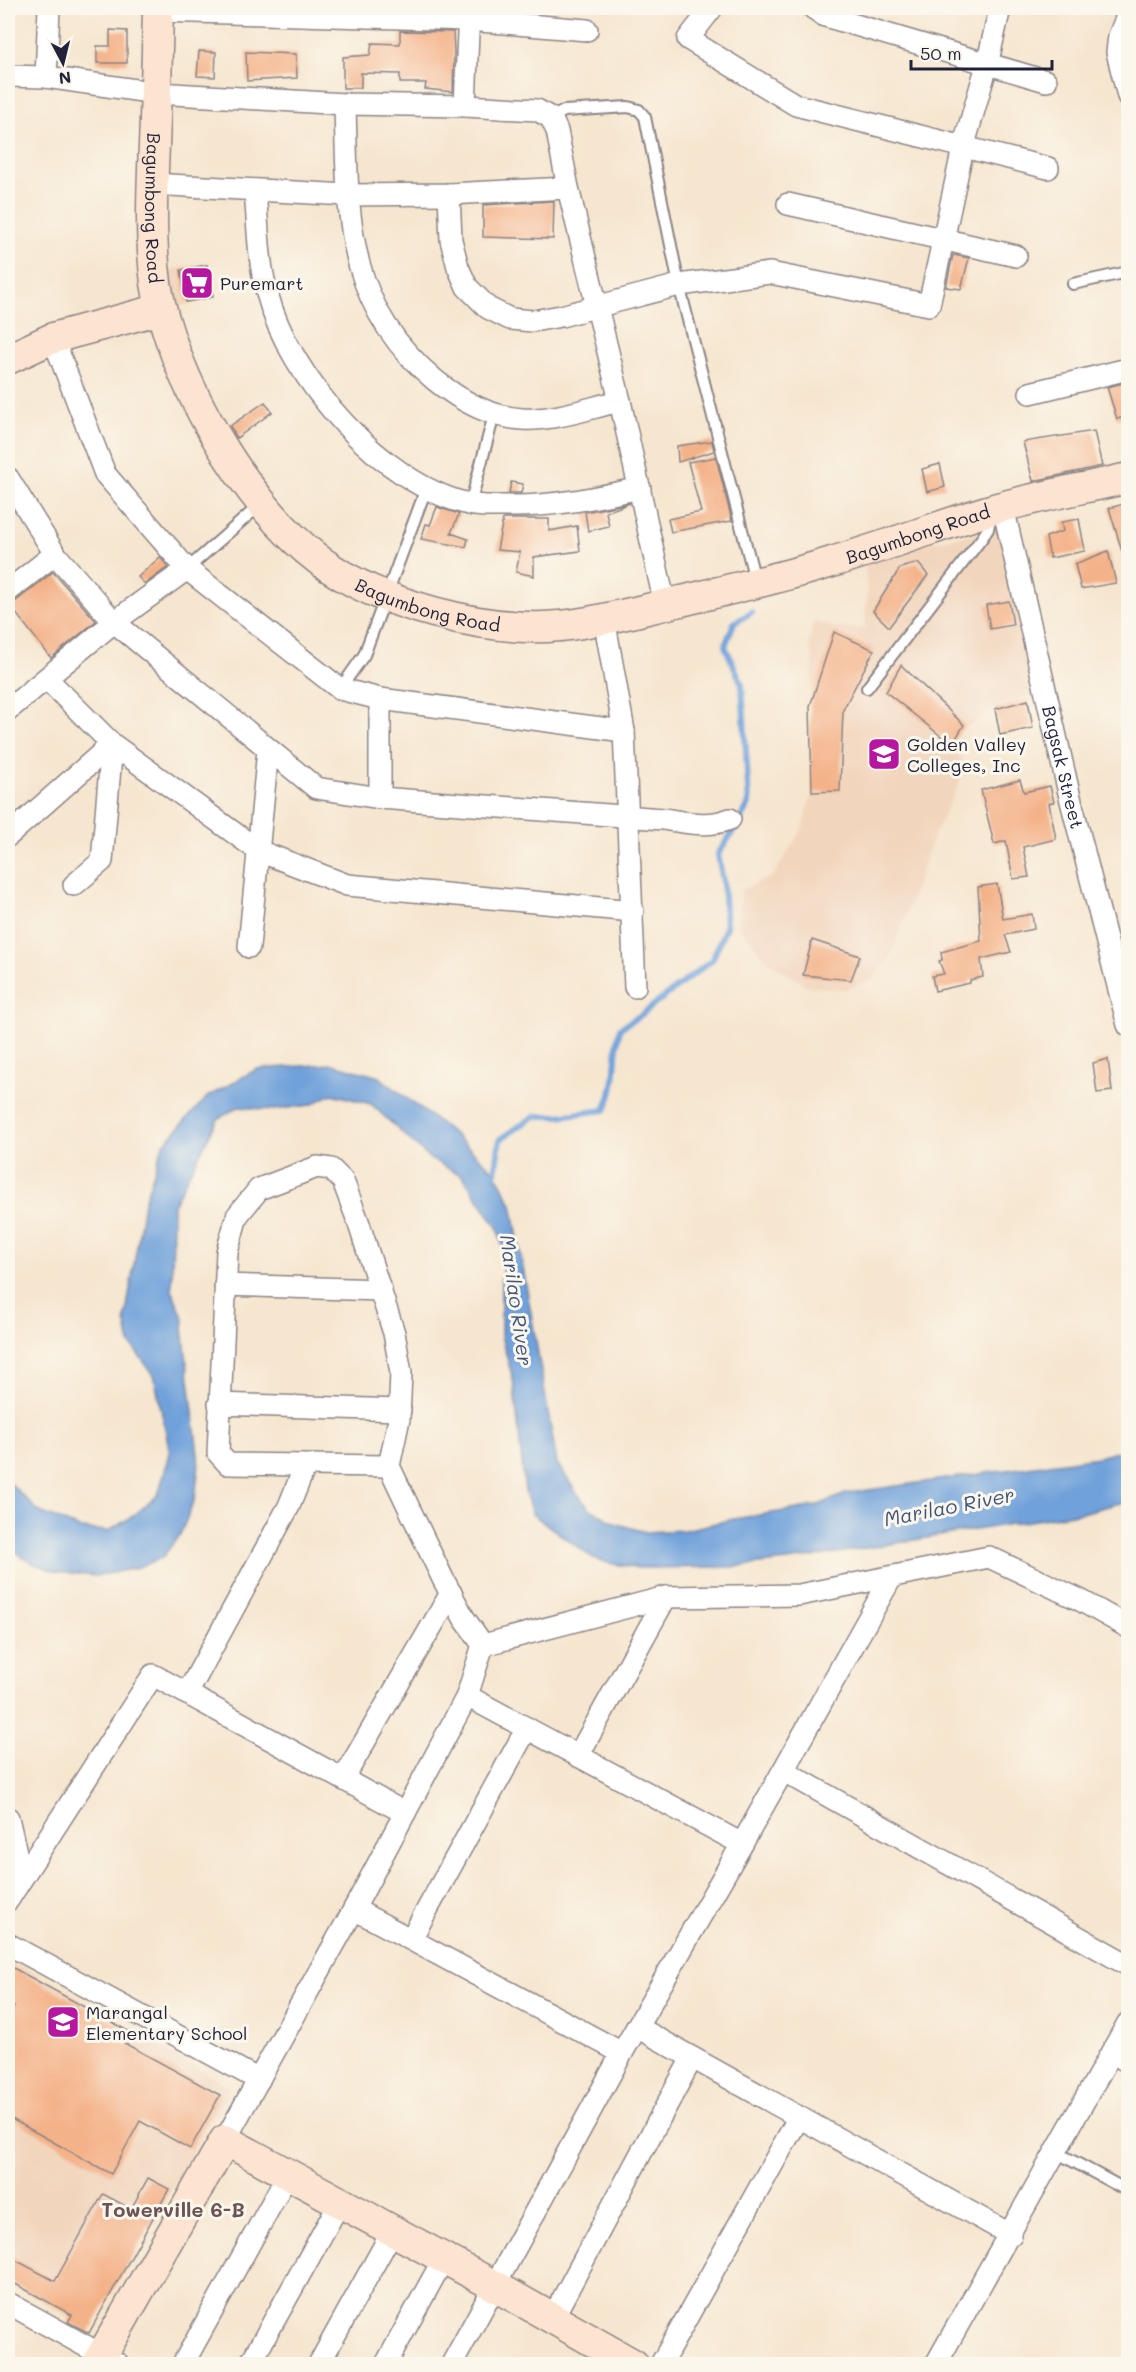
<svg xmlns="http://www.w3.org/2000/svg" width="1136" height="2372" font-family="Mali,sans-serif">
<rect width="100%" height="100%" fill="#fbf7ec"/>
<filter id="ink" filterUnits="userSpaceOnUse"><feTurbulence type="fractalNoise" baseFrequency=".0167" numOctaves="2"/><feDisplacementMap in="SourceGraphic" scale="12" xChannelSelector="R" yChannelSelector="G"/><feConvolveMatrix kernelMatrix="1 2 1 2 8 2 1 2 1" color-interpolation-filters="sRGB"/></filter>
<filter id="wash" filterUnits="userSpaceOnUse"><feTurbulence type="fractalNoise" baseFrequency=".008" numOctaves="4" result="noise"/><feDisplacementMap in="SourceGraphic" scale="24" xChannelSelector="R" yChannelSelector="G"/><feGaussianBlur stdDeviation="1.35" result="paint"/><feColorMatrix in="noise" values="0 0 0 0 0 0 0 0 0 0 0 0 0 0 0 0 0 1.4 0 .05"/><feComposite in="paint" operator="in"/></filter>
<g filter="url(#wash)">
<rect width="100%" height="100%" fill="#f6e6cf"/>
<g fill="#f2d5bd">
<polygon points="209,262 216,298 169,309 162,271"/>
<polygon points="1002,528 1039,694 988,710 982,718 961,731 952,744 964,762 959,784 933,837 892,954 873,979 846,989 809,987 769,962 739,927 741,890 773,876 803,827 812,792 809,735 813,658 809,646 813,621 837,628 865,628 867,591 864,556"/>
<polygon points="8,1957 230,2087 91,2330 8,2282"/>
</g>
<polygon fill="#70a1da" stroke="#49628a" stroke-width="1.5" points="333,1064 379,1077 454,1134 495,1172 512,1204 557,1463 576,1492 590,1509 617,1524 646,1532 685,1530 734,1519 816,1506 848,1493 1098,1457 1128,1449 1128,1501 1090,1511 788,1561 731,1567 639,1568 608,1563 593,1558 532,1514 525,1491 513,1379 501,1336 501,1281 505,1256 498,1229 463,1176 430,1159 371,1104 332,1094 310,1105 273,1110 238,1107 218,1119 173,1205 172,1290 184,1320 183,1328 199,1463 195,1498 181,1533 162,1558 136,1568 96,1576 58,1572 32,1563 8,1546 8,1481 38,1511 81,1529 109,1531 133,1516 158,1495 170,1453 154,1375 130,1344 125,1320 144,1202 163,1145 207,1097 257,1069"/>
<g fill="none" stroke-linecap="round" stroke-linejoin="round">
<path stroke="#70a1da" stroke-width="6" d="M495 1172 500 1139 535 1116H559L605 1110C619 1081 613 1057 620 1028L641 1015 712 960 726 927 723 882 718 854 736 827 749 804 742 684 725 646 734 623 752 612"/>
</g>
<g id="blocks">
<g fill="#f4b289">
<polygon points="110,30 127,31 127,63 97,63 97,46 110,46"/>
<polygon points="400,31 453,32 454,53 453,92 425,89 426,83 400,83 400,74 361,73 361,88 343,88 343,57 370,55 372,43 400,44"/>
<polygon points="199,51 216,52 215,77 197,76"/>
<polygon points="246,52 296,54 297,78 247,81"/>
<polygon points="554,201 553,239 483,237 483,205"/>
<polygon points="953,255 969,258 961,289 946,287"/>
<polygon points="207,265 213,297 186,302 181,270"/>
<polygon points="1128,382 1128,416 1117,419 1107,387"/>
<polygon points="265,402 272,412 237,438 230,426"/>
<polygon points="1094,431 1102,466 1033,481 1023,442"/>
<polygon points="712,441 714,451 678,462 677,446"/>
<polygon points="716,457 732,521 671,532 668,519 701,512 688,462"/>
<polygon points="940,464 945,487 927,492 922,469"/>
<polygon points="511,482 523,484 521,493 509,493"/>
<polygon points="630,503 606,512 609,526 588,531 585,512"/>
<polygon points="1128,503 1128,560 1125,561 1109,508"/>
<polygon points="437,507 459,514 451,533 468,539 466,547 421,539 426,524 430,525"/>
<polygon points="503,519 549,519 549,531 577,526 580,551 534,557 534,576 516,572 520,552 497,550"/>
<polygon points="1079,519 1085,551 1050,558 1046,537 1063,531 1061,522"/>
<polygon points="1108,551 1116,583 1081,589 1075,564"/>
<polygon points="160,557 168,567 145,584 138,577"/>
<polygon points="918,563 928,575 889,627 873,611 900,568"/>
<polygon points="53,572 96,621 51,658 8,603 16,601"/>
<polygon points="1009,601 1013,625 990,629 986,605"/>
<polygon points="834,632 874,650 843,710 840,791 812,792 810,706"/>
<polygon points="901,665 964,725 952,745 886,692"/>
<polygon points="1028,700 1033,728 1000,735 995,709"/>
<polygon points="1020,780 1024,792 1050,786 1054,802 1049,803 1056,839 1023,847 1029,877 1013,879 1006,841 994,844 981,790"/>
<polygon points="997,884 1003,919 1032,914 1034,929 1005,935 1011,952 981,959 983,977 970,980 970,983 935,991 932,976 944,974 939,961 942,960 941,952 981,941 978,887"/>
<polygon points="812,940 860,956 851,980 803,975"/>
<polygon points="1108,1059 1112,1091 1097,1093 1093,1063"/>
<polygon points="8,1965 130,2032 124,2043 220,2095 190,2149 140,2121 111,2174 8,2117 8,2019 14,2007 8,2003"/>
<polygon points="148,2178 169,2189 89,2333 68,2322 72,2315 8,2280 8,2256 55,2281 103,2194 131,2209"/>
</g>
</g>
</g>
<g filter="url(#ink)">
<use href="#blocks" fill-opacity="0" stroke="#8c8485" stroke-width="1.5"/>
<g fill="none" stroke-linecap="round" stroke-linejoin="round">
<defs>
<g id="lane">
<polyline points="551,118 564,111 628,107 639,110 645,117 679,285 755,580"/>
<polyline points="1073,284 1128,272"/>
<polyline points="470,505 494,415"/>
<polyline points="187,569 261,504"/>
<polyline points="867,688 982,538 988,529 991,513"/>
<polyline points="340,689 364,655 426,489"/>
<polyline points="1056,2152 1128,2191"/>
</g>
<g id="street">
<polyline points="712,8 688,39 796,105 1048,168"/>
<polyline points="813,8 825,16 1046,81"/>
<polyline points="158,11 468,20 587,30"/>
<polyline points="1128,13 1119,36 1117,52 1128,96"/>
<polyline points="8,76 46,77 156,93 345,104 465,106 537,110 551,118 557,131 568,188 620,401 665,605"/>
<polyline points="46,77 49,8"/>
<path d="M345 104C348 214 343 304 436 381 461 401 489 417 522 419 555 421 588 408 620 401"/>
<polyline points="465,106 469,8"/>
<polyline points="152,184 347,195 449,194 568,188"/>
<path d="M255 190C258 224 258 260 267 293 289 378 383 485 469 504 481 507 494 506 506 506 553 507 594 498 640 488"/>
<polyline points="449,194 451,240 458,267 467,287 488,308 510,319 533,321 561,316 679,285 770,273 929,305 963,148 987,65 1000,8"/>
<polyline points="788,204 1016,256"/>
<polyline points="53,338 105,474 187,569 340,689 380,699 624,731"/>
<polyline points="1030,393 1128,369"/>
<path d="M8 478 55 554 114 622 316 788 380 798 663 819C686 822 707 828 730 819"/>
<path id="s1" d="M1003 507 1069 793 1128 1025"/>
<polyline points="8,591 55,554"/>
<polyline points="604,618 624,731 635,987"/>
<polyline points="47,679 112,744 259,851 347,885 633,911"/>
<polyline points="8,710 114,622 187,569"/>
<polyline points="380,798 380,699"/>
<polyline points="8,836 112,744"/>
<polyline points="74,885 102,861 112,744"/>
<polyline points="249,947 268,749"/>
<polyline points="225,1285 381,1290"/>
<polyline points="219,1404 400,1410"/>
<polyline points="389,1466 228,1464 218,1453 227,1252 237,1216 259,1189 317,1167 331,1169 343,1181 358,1221 394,1333 401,1373 399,1419 389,1466 443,1579 464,1618 483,1645"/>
<polyline points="483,1645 666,1597 799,1595 989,1557 1080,1600 1128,1627"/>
<polyline points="187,1694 289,1506 305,1466"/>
<polyline points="467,1696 742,1844"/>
<polyline points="578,1756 666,1597"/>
<polyline points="784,1771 1128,1965"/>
<polyline points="343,1779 451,1593"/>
<polyline points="8,1818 22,1878"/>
<polyline points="8,1900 153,1675 405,1813"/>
<polyline points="354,1909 622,2053"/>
<polyline points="411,1939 527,1728"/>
<polyline points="8,1944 259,2080"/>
<polyline points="637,2027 1011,2235"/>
<polyline points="1112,2052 1128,2062"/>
<polyline points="225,2140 354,1909 467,1696 483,1645"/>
<polyline points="8,2303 118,2364"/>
<polyline points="552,2319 692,2058"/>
<polyline points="183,2364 288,2174"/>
<polyline points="250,2364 340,2202"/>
<polyline points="319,2364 393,2230"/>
<polyline points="386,2364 444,2258"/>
<polyline points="452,2364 622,2053 742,1844 891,1578"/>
<polyline points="661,2364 799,2117"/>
<polyline points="936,2364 1128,2023"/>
</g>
<g id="secondary">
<path id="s2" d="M158 8C157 53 156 99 154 145 152 191 150 238 156 283 170 374 245 505 319 560 377 604 487 633 560 626 600 622 641 610 681 601 732 589 785 577 835 561 886 546 936 527 987 511 1033 497 1082 489 1128 478"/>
<polyline points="8,359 53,338 161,309"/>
<polyline points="97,2364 225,2140 495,2286 633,2364"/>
</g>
</defs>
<use href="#lane" stroke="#8c8485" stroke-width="14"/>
<use href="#street" stroke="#8c8485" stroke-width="24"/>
<use href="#secondary" stroke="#8c8485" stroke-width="33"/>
<use href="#lane" stroke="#fff" stroke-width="10"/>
<use href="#street" stroke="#fff" stroke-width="21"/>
<use href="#secondary" stroke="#fde4d1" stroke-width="30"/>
</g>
</g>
<defs>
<symbol id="supermarket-square" viewBox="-11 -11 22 22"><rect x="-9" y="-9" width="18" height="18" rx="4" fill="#b5179e" stroke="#fbf7ec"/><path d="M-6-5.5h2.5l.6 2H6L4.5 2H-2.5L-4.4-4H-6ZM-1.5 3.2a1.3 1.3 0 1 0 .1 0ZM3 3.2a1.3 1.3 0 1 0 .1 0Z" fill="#fff"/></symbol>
<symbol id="school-square" viewBox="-11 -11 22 22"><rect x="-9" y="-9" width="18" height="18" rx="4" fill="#b5179e" stroke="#fbf7ec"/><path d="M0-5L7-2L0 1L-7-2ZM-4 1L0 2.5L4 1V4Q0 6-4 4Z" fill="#fff"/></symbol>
</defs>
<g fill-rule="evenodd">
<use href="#supermarket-square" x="178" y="264" width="38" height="38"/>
<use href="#school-square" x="865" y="735" width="38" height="38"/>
<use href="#school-square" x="44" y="2003" width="38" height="38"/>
</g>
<g text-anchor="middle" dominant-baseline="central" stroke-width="6" stroke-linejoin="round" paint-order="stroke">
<g font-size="18" fill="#22223b" stroke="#fbf7ec">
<text stroke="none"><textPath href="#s2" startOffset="200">Bagumbong Road</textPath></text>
<text stroke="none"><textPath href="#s2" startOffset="1227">Bagumbong Road</textPath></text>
<text stroke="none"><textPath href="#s2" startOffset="722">Bagumbong Road</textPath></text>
<text stroke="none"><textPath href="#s1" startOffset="267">Bagsak Street</textPath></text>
</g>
<g font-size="18" fill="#22223b" stroke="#fbf7ec" text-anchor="start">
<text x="220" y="283">Puremart</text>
<text x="907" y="744">Golden Valley<tspan x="907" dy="21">Colleges, Inc</tspan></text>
<text x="86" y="2012">Marangal<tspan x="86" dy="21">Elementary School</tspan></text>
</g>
<g font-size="20" font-style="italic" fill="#41557b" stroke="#fbf7ec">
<text transform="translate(517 1300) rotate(82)">Marilao River</text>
<text transform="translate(949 1506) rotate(-11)">Marilao River</text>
</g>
<g font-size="20" font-weight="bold" fill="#6c5456" stroke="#fbf7ec">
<text x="173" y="2209">Towerville 6-B</text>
</g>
</g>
<rect width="1136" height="2372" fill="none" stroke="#fbf7ec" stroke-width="30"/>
<g transform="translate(63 63) rotate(173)" stroke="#fbf7ec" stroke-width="4.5" paint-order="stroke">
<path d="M0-4.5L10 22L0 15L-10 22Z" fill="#22223b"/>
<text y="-9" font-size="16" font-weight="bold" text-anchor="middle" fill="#22223b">N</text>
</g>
<path d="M911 60v9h141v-9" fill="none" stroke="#22223b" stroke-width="3"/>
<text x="920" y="60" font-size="18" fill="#22223b" stroke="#fbf7ec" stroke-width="4.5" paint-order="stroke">50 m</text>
</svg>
